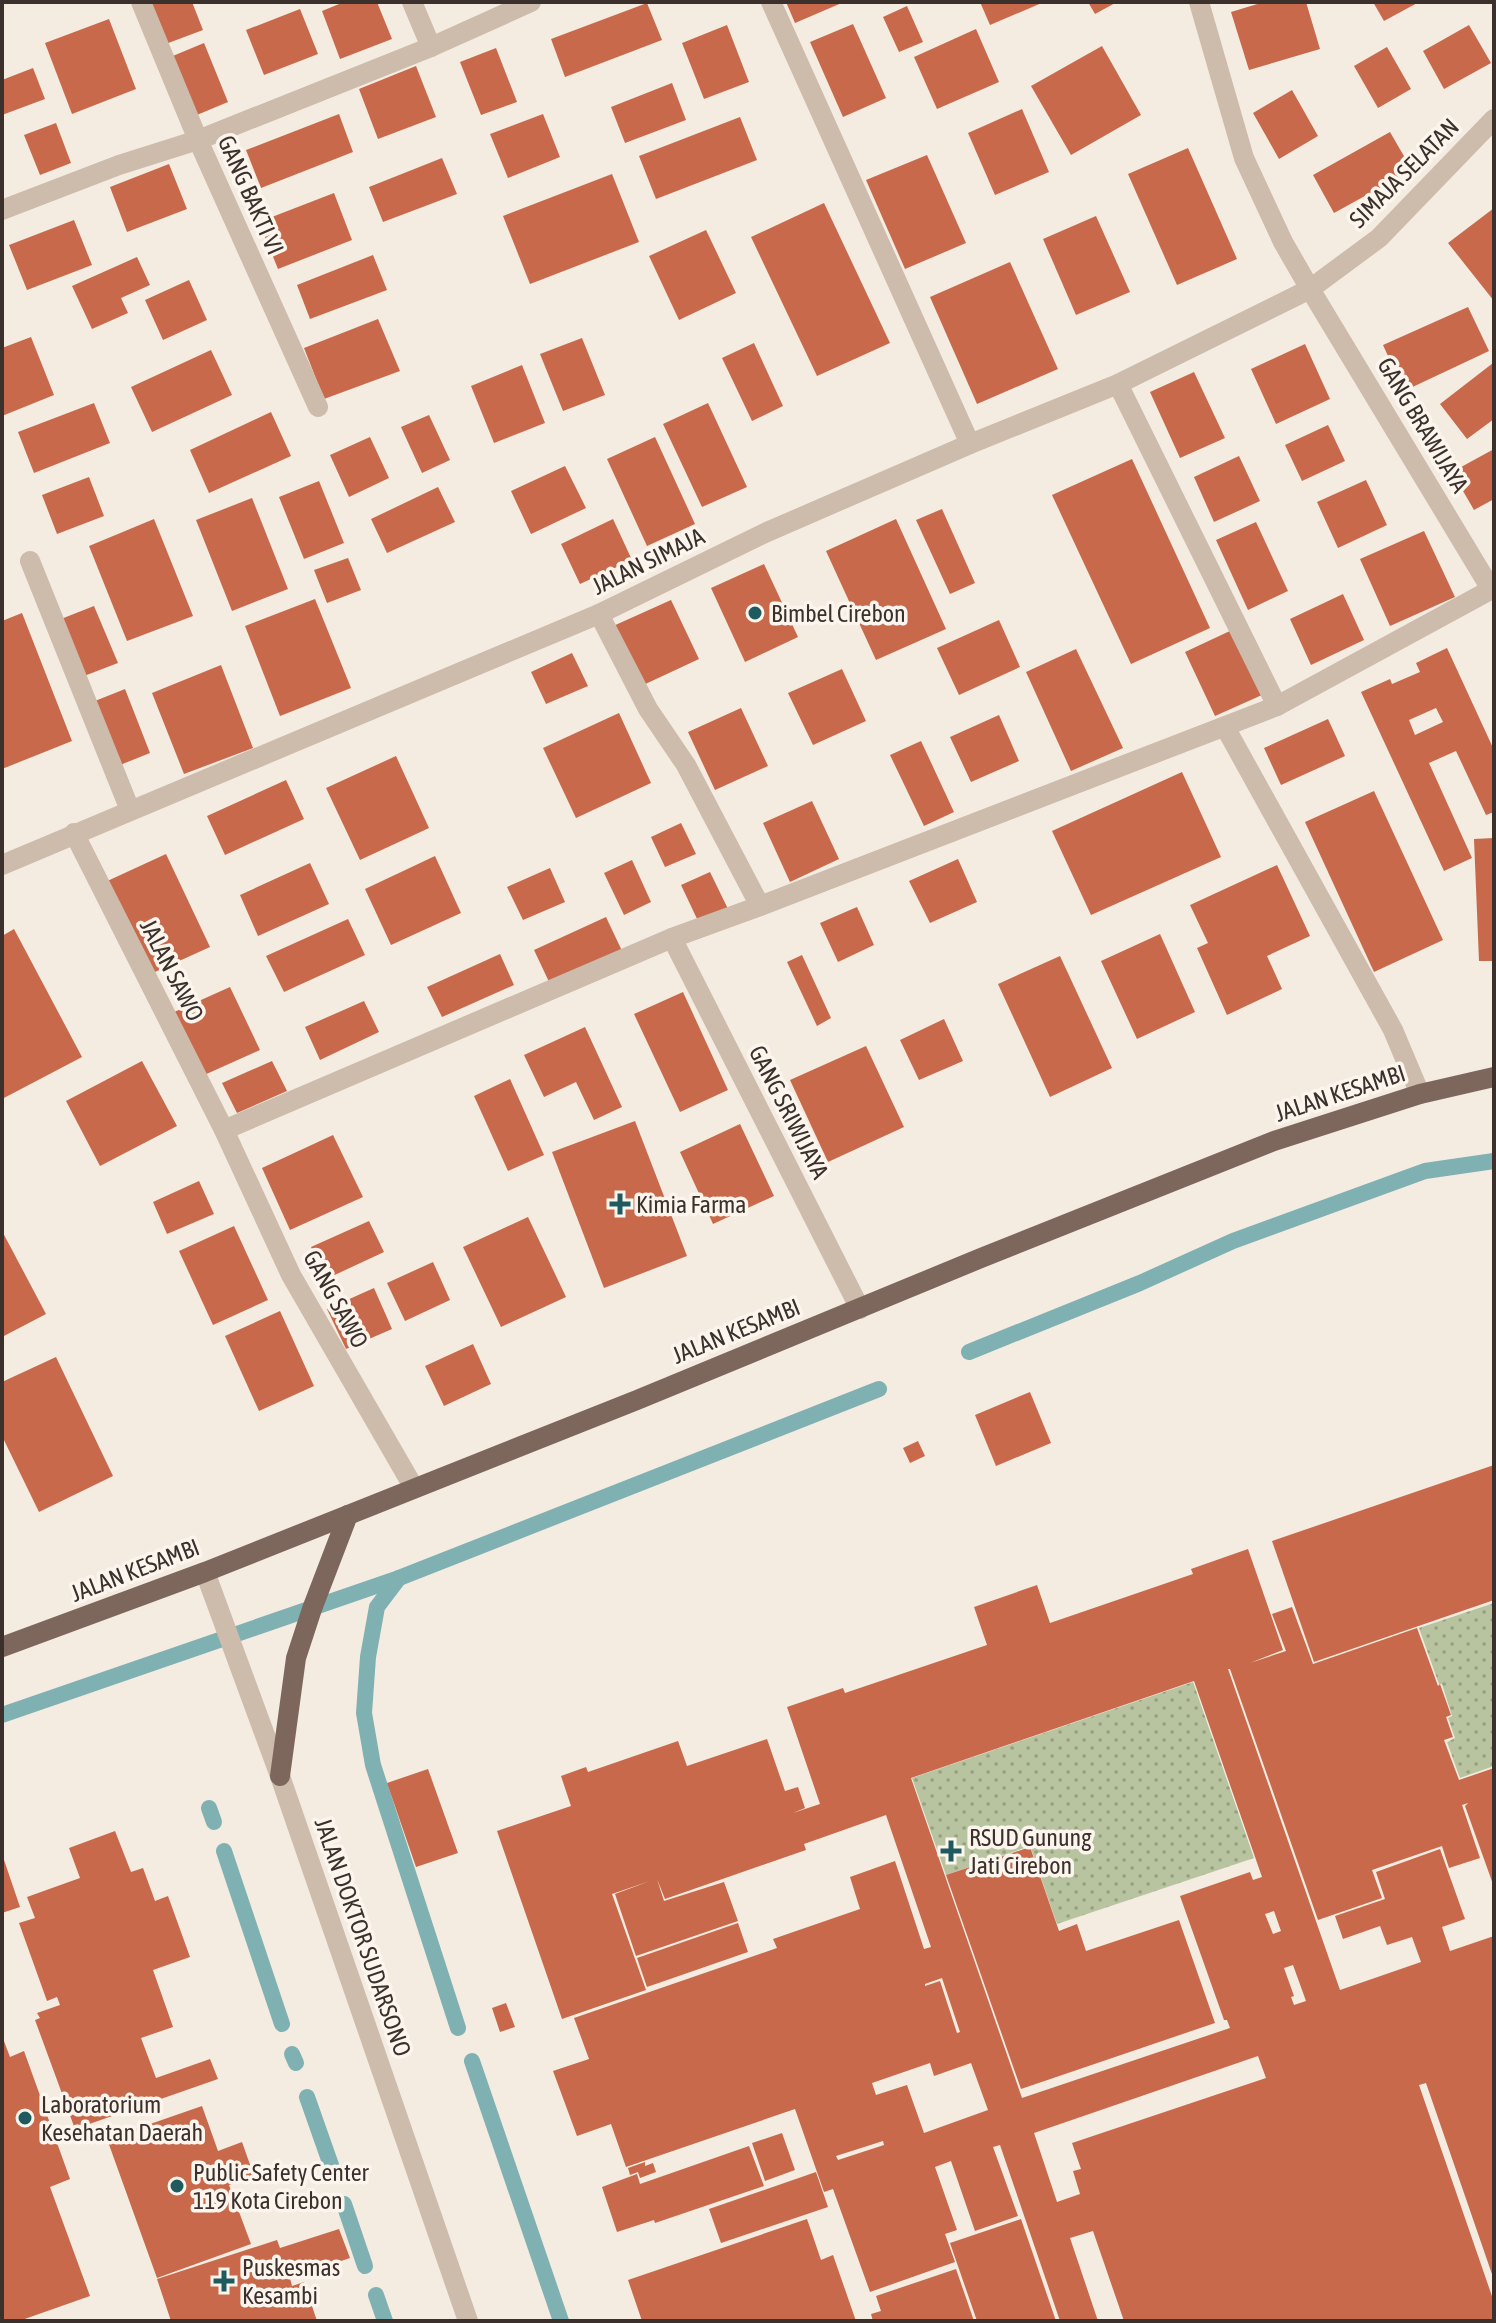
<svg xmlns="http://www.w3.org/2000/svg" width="1496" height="2323" font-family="'Asap Condensed',sans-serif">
<defs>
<pattern id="garden-dots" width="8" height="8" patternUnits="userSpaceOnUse" patternTransform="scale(2)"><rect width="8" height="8" fill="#b8c4a0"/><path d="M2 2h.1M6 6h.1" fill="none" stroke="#97a083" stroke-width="1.8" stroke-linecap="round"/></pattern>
</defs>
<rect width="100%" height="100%" fill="#f4ebe1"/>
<g fill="url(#garden-dots)">
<polygon points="1494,1603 1494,1766 1460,1778 1447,1742 1455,1738 1448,1718 1452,1716 1442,1684 1439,1684 1419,1628"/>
<polygon points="1193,1682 1254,1858 1057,1924 1030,1846 946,1875 912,1778"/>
</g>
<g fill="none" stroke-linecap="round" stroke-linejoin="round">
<g stroke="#7fb0b2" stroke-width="16">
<polyline points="969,1352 1140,1283 1233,1241 1425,1171 1494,1161"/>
<polyline points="399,1578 377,1607 368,1657 364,1713 373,1765 458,2028"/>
<polyline points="2,1715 399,1578 879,1389"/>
<polyline points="209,1808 214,1822"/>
<polyline points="224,1851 282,2024"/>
<polyline points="292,2054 296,2063"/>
<polyline points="472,2061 561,2321"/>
<polyline points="307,2097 332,2168"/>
<polyline points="344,2204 365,2266"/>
<polyline points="376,2295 385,2321"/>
</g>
</g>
<g fill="#c8694b" fill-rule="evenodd">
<polygon points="146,2 192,2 203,30 163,45"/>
<polygon points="344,2 377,2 392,39 340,59 322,11"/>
<polygon points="786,2 844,2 795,23"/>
<polygon points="980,2 1044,2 990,25"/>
<polygon points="1088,2 1117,2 1095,14"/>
<polygon points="1264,2 1306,2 1320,49 1249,70 1231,12"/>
<polygon points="1373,2 1419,2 1384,21"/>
<polygon points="647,3 662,40 565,77 551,39"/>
<polygon points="907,6 923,42 899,52 883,17"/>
<polygon points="300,9 318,54 264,75 246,30"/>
<polygon points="109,19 136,89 72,114 45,43"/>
<polygon points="853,24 886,98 843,117 810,42"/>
<polygon points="727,25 749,82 704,99 682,43"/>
<polygon points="1469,25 1491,63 1444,89 1423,51"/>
<polygon points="976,29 999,82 937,109 914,57"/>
<polygon points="204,43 228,102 192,117 168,58"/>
<polygon points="1102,46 1141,115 1071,155 1031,86"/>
<polygon points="1387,47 1411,89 1378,108 1354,66"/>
<polygon points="496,48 517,102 481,115 460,62"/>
<polygon points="416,66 436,117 378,139 359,89"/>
<polygon points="33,68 45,99 2,115 2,80"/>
<polygon points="672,83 686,120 625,143 611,107"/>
<polygon points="1292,90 1318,136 1279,159 1253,113"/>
<polygon points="1022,109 1049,172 995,195 968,133"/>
<polygon points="339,114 353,152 261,188 246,150"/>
<polygon points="543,114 560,157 508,178 490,134"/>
<polygon points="740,117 757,160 656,199 639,156"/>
<polygon points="56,123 71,163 40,175 24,135"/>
<polygon points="1390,132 1412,170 1334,213 1313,175"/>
<polygon points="1188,148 1237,259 1177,285 1128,174"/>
<polygon points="927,155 966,243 905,269 866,180"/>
<polygon points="442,158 457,194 383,222 369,187"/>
<polygon points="169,164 187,209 127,232 110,187"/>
<polygon points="612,174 639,242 530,284 503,216"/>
<polygon points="334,193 352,240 278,269 259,222"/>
<polygon points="824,203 890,343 817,376 751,237"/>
<polygon points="1494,208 1494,301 1448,243"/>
<polygon points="1096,216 1130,292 1076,315 1043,239"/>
<polygon points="74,220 92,265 27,290 9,245"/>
<polygon points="706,230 736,293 679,320 649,256"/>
<polygon points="373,255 387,290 310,319 297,285"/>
<polygon points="137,257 150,285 121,298 128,313 92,329 72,286"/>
<polygon points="1010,262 1058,369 977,404 930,297"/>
<polygon points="189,280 207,320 163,340 145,300"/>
<polygon points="1468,307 1489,351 1404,391 1383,345"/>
<polygon points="378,319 400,371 324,399 304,348"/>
<polygon points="31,337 54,395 2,416 2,348"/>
<polygon points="582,338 605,395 563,411 540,354"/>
<polygon points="754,343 783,406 752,421 722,358"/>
<polygon points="1305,344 1330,399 1276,424 1251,369"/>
<polygon points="211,350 232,395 152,432 131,387"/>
<polygon points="1493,363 1494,419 1467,439 1440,404"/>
<polygon points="522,365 545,423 494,443 471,386"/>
<polygon points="1194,372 1225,438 1180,458 1150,392"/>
<polygon points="94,403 110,443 34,473 18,432"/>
<polygon points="708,403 747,487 702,507 663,424"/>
<polygon points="271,412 291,456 209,493 190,450"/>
<polygon points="429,415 450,460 422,473 401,427"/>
<polygon points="1328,425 1345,461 1302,481 1285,445"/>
<polygon points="370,437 389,478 349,497 330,455"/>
<polygon points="655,437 695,524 647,546 607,459"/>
<polygon points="1494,449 1494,499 1474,510 1452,472"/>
<polygon points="1239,456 1260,501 1214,522 1194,477"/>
<polygon points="1132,459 1210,628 1131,664 1052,495"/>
<polygon points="565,466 586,508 531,534 511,491"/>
<polygon points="89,477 104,516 57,534 42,495"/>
<polygon points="1366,480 1387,525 1338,548 1317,502"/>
<polygon points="319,481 344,543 304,559 279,497"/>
<polygon points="438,487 455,522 387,553 371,519"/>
<polygon points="252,498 288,589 232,611 196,520"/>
<polygon points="942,509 975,583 950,594 916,520"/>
<polygon points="154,519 193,616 127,641 89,546"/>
<polygon points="613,519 632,560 580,584 561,544"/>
<polygon points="896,519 946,629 876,660 826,551"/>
<polygon points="1256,522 1288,591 1248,610 1216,540"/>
<polygon points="1424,531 1455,597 1390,626 1360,559"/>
<polygon points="348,558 361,590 327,603 314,570"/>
<polygon points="764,564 798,637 745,662 711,588"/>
<polygon points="1343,594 1364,640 1311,665 1290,619"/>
<polygon points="315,599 351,688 280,716 245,626"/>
<polygon points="671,600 699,659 639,687 611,627"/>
<polygon points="94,606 118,663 84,676 61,619"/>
<polygon points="22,613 72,741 2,769 2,621"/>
<polygon points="999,620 1020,667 959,695 937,648"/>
<polygon points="1232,630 1262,695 1215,716 1185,652"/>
<path d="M1447 648 1494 750V812L1486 815 1456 751 1429 763 1472 858 1444 871 1361 692 1390 679 1392 684 1420 672 1416 663ZM1436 708 1443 722 1415 735 1409 720Z"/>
<polygon points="1076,649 1123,748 1071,771 1026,672"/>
<polygon points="572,653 588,686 546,704 531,672"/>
<polygon points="221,665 253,748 184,774 152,693"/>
<polygon points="842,669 866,721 813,745 788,693"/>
<polygon points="125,689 150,753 115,767 90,703"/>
<polygon points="741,708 768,766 715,790 688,732"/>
<polygon points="619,713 651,783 576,818 543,748"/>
<polygon points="999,715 1019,761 971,782 950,737"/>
<polygon points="1328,719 1345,756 1281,785 1264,748"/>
<polygon points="921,741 954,812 924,826 890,755"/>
<polygon points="396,756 429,828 360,860 326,788"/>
<polygon points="1182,772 1221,857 1091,915 1052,831"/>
<polygon points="286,780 304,819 225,855 207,816"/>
<polygon points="1374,791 1443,940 1374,972 1305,822"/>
<polygon points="812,801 839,859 790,882 763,823"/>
<polygon points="681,823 696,854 665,867 651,837"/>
<polygon points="1494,838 1494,961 1479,961 1474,839"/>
<polygon points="166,854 210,947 146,976 103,883"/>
<polygon points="435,856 461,913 391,945 365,889"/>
<polygon points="958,859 977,902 930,923 909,881"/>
<polygon points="632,860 651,902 624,915 604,873"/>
<polygon points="310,863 329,904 258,936 240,895"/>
<polygon points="1277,865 1310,936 1267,956 1282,989 1227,1015 1197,948 1208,943 1190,905"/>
<polygon points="550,868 565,902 523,920 507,887"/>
<polygon points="710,872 728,909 699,923 681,885"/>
<polygon points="857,907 874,945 838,962 820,923"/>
<polygon points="606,917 623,953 551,986 534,950"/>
<polygon points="348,919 365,955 284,992 266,956"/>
<polygon points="14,929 82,1057 2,1099 2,936"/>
<polygon points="1160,934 1195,1012 1137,1039 1101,961"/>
<polygon points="500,954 514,985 442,1017 427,987"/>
<polygon points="802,955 831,1018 817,1026 787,962"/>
<polygon points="1060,956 1112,1068 1050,1097 998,984"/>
<polygon points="230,987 260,1050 202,1076 172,1013"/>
<polygon points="683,992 728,1090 680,1112 634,1014"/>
<polygon points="364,1001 379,1032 320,1060 305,1027"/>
<polygon points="944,1019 963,1061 919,1080 900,1040"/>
<polygon points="585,1027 622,1107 594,1120 576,1082 544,1097 524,1055"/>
<polygon points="866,1046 904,1127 828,1162 790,1080"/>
<polygon points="142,1061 177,1126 100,1166 66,1101"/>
<polygon points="272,1061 287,1091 237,1113 222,1083"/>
<polygon points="510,1079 544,1155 508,1171 474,1096"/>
<polygon points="635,1121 687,1256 604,1288 552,1152"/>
<polygon points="740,1124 774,1196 713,1224 680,1152"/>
<polygon points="333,1135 363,1197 290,1230 262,1168"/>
<polygon points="199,1181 214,1214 167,1234 153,1202"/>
<polygon points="528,1217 566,1297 501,1327 463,1247"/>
<polygon points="369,1221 384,1252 326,1279 311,1247"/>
<polygon points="234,1226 268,1300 213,1325 179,1251"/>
<polygon points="2,1231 46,1314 2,1337"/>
<polygon points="433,1262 450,1300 405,1321 387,1283"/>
<polygon points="374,1288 392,1329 346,1349 327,1309"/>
<polygon points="280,1311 314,1386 259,1411 225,1336"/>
<polygon points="473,1344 491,1384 444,1406 425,1366"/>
<polygon points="56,1357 113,1476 39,1512 2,1436 2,1382"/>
<polygon points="1030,1392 1051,1443 996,1466 975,1415"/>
<polygon points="918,1441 925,1456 910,1463 903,1448"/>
<polygon points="1494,1465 1494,1600 1314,1662 1272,1541"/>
<path d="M1248 1549 1283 1650 1250 1663 1286 1651 1272 1614 1292 1607 1313 1664 1417 1628 1438 1686 1440 1684 1451 1715 1446 1717 1453 1737 1444 1740 1459 1780 1494 1768V1887L1465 1806 1468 1803 1462 1805 1480 1858 1449 1868 1442 1846 1372 1870 1382 1898 1318 1920 1230 1669H1228L1340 1990 1421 1962 1412 1937 1387 1945 1380 1926 1343 1939 1335 1916 1385 1899 1376 1872 1440 1849 1465 1919 1442 1927 1450 1951 1494 1936V2280L1426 2083 1419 2085 1494 2302V2321H1124L1093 2231 1070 2238 1098 2321H1060L1000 2145 993 2147 1018 2216 975 2231 951 2161 935 2167 957 2230 945 2234 955 2262 870 2292 833 2189 824 2192 795 2109 626 2167 611 2124 577 2136 553 2071 589 2059 574 2018 777 1948 773 1939 860 1909 850 1877 895 1861 924 1949 931 1947 886 1815 804 1844 806 1850 665 1899 657 1879 664 1901 724 1882 738 1921 636 1956 615 1894 650 1881 612 1894 646 1990 562 2019 497 1831 571 1806 561 1776 586 1767 588 1772 678 1741 687 1766 767 1739 785 1791 798 1787 805 1808 793 1813 820 1804 787 1707 843 1688 845 1693 987 1645 974 1607 1037 1585 1050 1623 1193 1574 1191 1569ZM1194 1681 1262 1877 1253 1880 1250 1872 1180 1896 1224 2020H1227L1230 2028 1022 2098 911 1778ZM1274 1911 1281 1931 1273 1934 1265 1914ZM1293 1965 1306 2001 1294 2005 1291 1997 1294 1996 1284 1968ZM942 1978 960 2032 957 2033 940 1981 925 1986V1984ZM1258 2056 1266 2078 1072 2143 1081 2169 1073 2171 1080 2194 1057 2202 1034 2133ZM930 2063 934 2076 971 2063 988 2110 924 2133 907 2085 876 2095 872 2083ZM883 2141 884 2145 838 2160 836 2156Z"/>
<polygon points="428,1769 458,1853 416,1867 387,1783"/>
<polygon points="115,1831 131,1872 143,1868 155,1901 168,1896 190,1957 153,1970 173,2027 141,2038 156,2078 210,2059 218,2079 75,2129 35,2020 40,2018 37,2013 60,2005 57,1997 47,2001 19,1923 35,1918 27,1897 80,1878 69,1848"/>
<polygon points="1030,1847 1059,1931 1077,1924 1086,1951 1179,1920 1215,2023 1021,2089 946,1875"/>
<polygon points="2,1854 20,1907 2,1913"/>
<polygon points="738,1923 748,1952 647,1987 637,1958"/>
<polygon points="506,2003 515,2027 500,2032 492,2008"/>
<polygon points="2,2036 10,2057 24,2051 70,2179 50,2187 90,2296 19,2321 2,2321"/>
<polygon points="202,2106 218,2151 242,2142 254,2176 229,2185 251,2244 157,2278 107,2139"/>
<polygon points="782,2133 795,2170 765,2181 752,2143"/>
<polygon points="749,2146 764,2186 655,2223 654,2220 617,2232 602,2187 637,2174 640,2184"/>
<polygon points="645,2162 645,2166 653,2163 656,2172 640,2178 638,2172 630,2175 628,2168"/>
<polygon points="816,2172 828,2207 721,2243 709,2209"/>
<polygon points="807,2219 821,2260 833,2255 856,2321 642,2321 628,2280"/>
<polygon points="1021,2219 1056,2321 977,2321 950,2243"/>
<polygon points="339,2229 350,2258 290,2278 292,2286 304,2282 317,2321 171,2321 157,2279 277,2240 280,2248"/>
<polygon points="956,2269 974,2321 873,2321 871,2314 881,2311 876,2296"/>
</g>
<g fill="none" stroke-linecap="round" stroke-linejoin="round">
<g stroke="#cdbbac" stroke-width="20">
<polyline points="141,2 198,140 318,407"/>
<polyline points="412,2 431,47"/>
<polyline points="771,2 970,444"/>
<polyline points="1199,2 1244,158 1283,242 1310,289 1491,589"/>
<polyline points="2,210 119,165 198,140 431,47 531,2"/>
<polyline points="1118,384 1277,706"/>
<polyline points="30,561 130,810"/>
<polyline points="599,614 648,709 686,765 760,906"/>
<polyline points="1225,727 1393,1030 1420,1094"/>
<polyline points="74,833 224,1130 291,1275 414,1488"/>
<polyline points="2,865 599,614 767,532 970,444 1118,384 1310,289 1379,238 1494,119"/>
<polyline points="672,938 860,1309"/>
<polyline points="224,1130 672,938 760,906 1277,706 1494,588"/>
<polyline points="205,1572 280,1776 468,2321"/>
</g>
<g stroke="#7d675c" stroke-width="20">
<polyline points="2,1647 205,1572 637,1400 981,1258 1274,1141 1420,1094 1494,1077"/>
<polyline points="280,1776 296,1658 312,1609 348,1515"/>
</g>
</g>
<g fill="#1f5a5e" stroke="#fbf5ee" stroke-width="3">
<circle cx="755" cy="613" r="8"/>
<path d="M616 1192h8v8h8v8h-8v8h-8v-8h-8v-8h8z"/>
<path d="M947 1839h8v8h8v8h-8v8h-8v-8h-8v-8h8z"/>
<circle cx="25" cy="2118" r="8"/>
<circle cx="177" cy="2186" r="8"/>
<path d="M220 2269h8v8h8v8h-8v8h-8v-8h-8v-8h8z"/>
</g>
<g text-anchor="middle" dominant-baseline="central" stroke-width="7" stroke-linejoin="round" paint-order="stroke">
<g font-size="24" fill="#3b302b" stroke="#fbf5ee">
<text transform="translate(1404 173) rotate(-45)">SIMAJA SELATAN</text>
<text transform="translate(251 195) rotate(66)">GANG BAKTI VI</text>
<text transform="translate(1423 425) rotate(59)">GANG BRAWIJAYA</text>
<text transform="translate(648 561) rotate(-26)">JALAN SIMAJA</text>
<text transform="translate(172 970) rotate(63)">JALAN SAWO</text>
<text transform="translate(1340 1093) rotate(-18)">JALAN KESAMBI</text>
<text transform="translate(789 1112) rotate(63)">GANG SRIWIJAYA</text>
<text transform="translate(336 1299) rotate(61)">GANG SAWO</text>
<text transform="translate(736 1331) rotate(-22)">JALAN KESAMBI</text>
<text transform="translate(135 1570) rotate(-21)">JALAN KESAMBI</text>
<text transform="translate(363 1937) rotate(71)">JALAN DOKTOR SUDARSONO</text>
</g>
<g font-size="24" fill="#3b302b" stroke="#fbf5ee" text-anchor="start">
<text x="771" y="613">Bimbel Cirebon</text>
<text x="636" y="1204">Kimia Farma</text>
<text x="969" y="1837">RSUD Gunung<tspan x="969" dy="28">Jati Cirebon</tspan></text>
<text x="41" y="2104">Laboratorium<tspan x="41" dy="28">Kesehatan Daerah</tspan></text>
<text x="193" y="2172">Public Safety Center<tspan x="193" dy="28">119 Kota Cirebon</tspan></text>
<text x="242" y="2267">Puskesmas<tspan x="242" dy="28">Kesambi</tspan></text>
</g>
</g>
<rect width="1496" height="2323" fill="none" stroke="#3b302b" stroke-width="8"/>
</svg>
